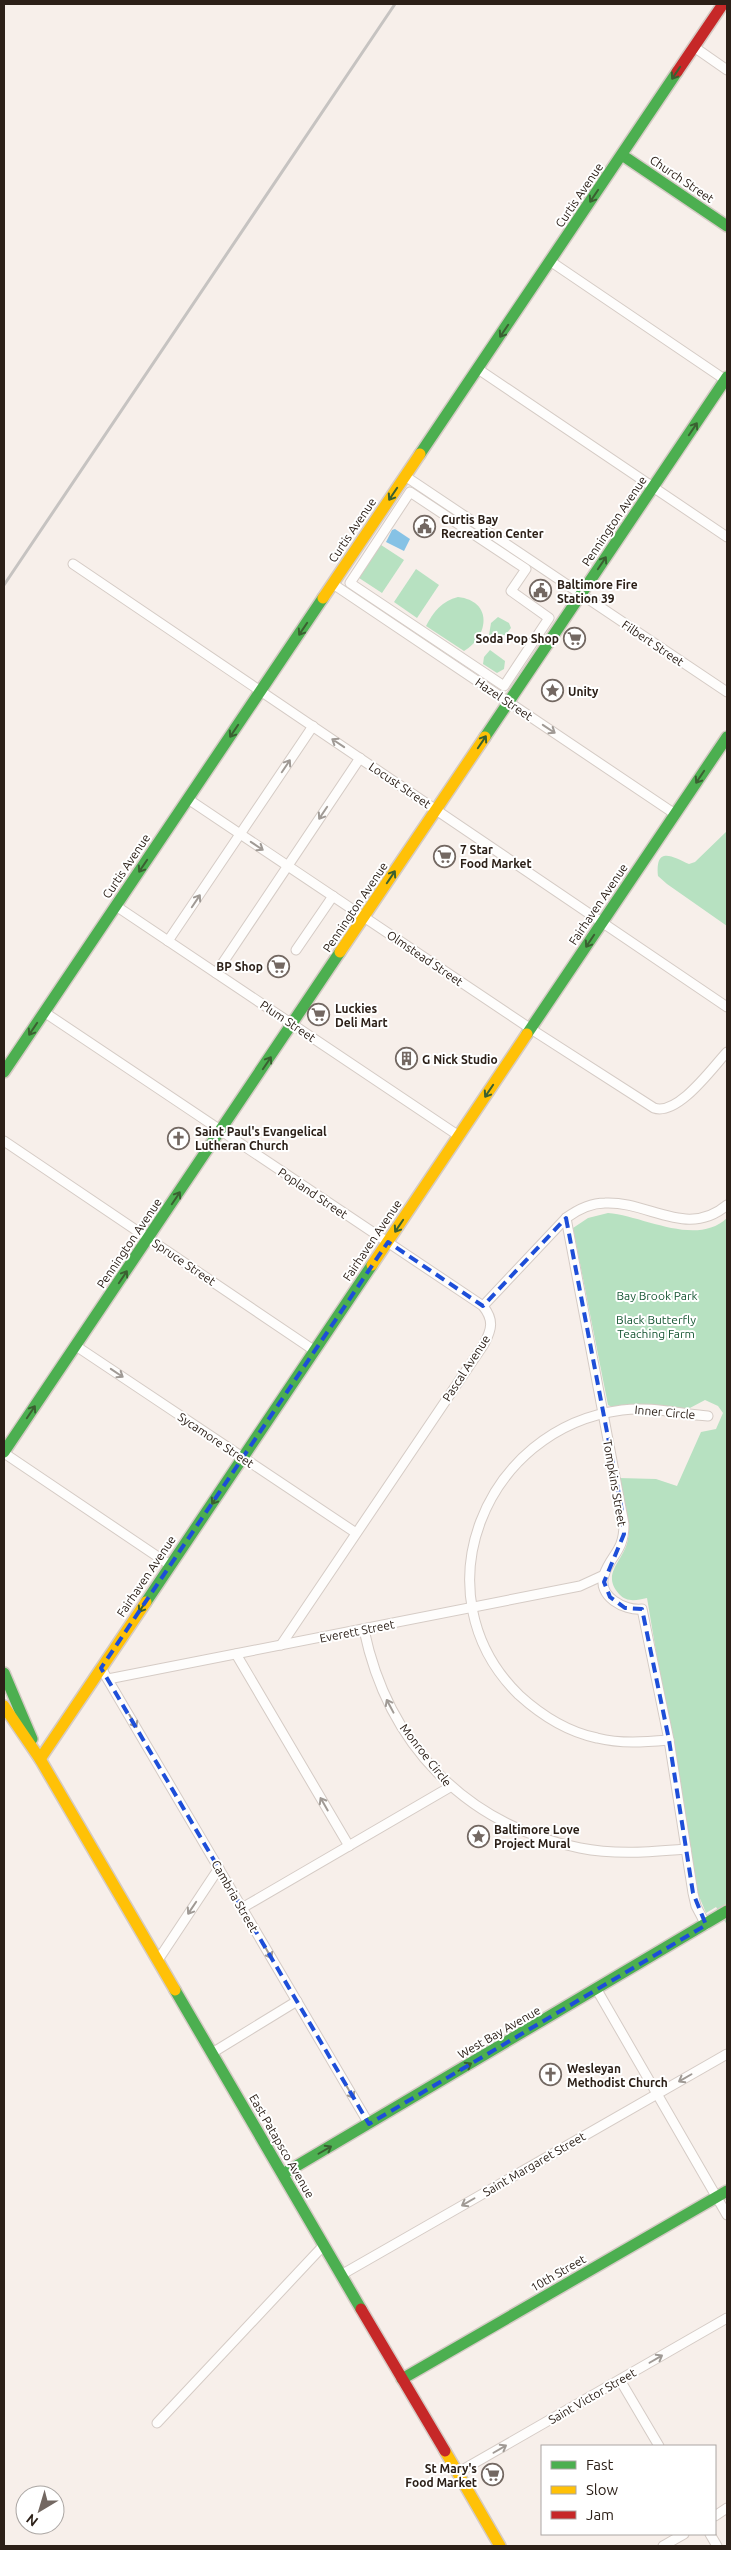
<svg xmlns="http://www.w3.org/2000/svg" width="731" height="2550" font-family="Ubuntu,sans-serif">
<rect width="100%" height="100%" fill="#f7efea"/>
<g fill="#b7e1c1">
<polygon points="378,543 404,560 382,593 356,576"/>
<polygon points="416,569 439,585 417,618 394,602"/>
<path d="M458 597C493 601 489 636 464 651L426 626C433 612 442 601 458 597Z"/>
<polygon points="498,617 509,623 511,628 505,635 489,635 491,623"/>
<polygon points="490,650 505,661 504,669 497,673 483,664 484,657"/>
<path d="M727 831V926L667 884 658 876C655 845 673 857 689 864L695 862Z"/>
<path d="M608 1213C644 1216 696 1247 727 1218V1925L716 1907 706 1913 696 1889 647 1598C637 1600 627 1603 619 1594 600 1573 625 1560 628 1539 631 1523 622 1494 619 1478L656 1479 677 1486 701 1432 716 1429 723 1413 718 1406 705 1400 688 1409 677 1410 643 1405 612 1407 608 1405 573 1228 588 1218Z"/>
</g>
<polygon fill="#86c2e5" points="395,529 410,539 404,551 386,542 392,530"/>
<g fill="none" stroke-linecap="round" stroke-linejoin="round">
<defs>
<g id="street">
<polyline points="694,47 727,70"/>
<polyline points="550,261 727,381"/>
<polyline points="478,369 727,537"/>
<polyline points="405,476 727,692"/>
<polygon points="410,492 526,569 511,591 549,618 504,686 350,583"/>
<polyline points="73,564 727,1007"/>
<polyline points="333,584 675,814"/>
<path d="M188 799 531 1029 654 1108C678 1116 712 1068 727 1052"/>
<polyline points="116,906 459,1136"/>
<polyline points="168,941 313,726"/>
<polyline points="296,950 333,896"/>
<polyline points="216,973 360,758"/>
<path d="M44 1012 483 1306C494 1320 492 1329 484 1344L281 1645"/>
<polyline points="4,1141 315,1351"/>
<path d="M566 1218 624 1524C624 1552 611 1554 604 1575 597 1596 624 1611 642 1609L669 1740 693 1893 696 1906 706 1925"/>
<path d="M483 1306 566 1218C577 1210 591 1203 605 1203 649 1201 687 1239 727 1205"/>
<polyline points="76,1346 356,1533"/>
<polyline points="4,1453 170,1565"/>
<path d="M364 1630C388 1744 465 1825 580 1848 615 1855 651 1852 686 1849"/>
<polyline points="236,1654 349,1846"/>
<polyline points="101,1668 369,2124"/>
<polyline points="108,1679 580,1586 604,1575"/>
<path d="M669 1740C645 1742 621 1744 597 1738 568 1732 541 1715 519 1695 417 1595 484 1428 622 1410 651 1406 680 1414 708 1416"/>
<polyline points="242,1908 450,1787"/>
<polyline points="158,1960 219,1868"/>
<polyline points="597,1990 727,2215"/>
<polyline points="212,2053 297,2001"/>
<polyline points="341,2275 727,2054"/>
<polyline points="620,2380 659,2446"/>
<polyline points="157,2423 324,2245"/>
<polyline points="457,2473 727,2318"/>
<polyline points="715,2516 727,2508"/>
<polyline points="710,2534 717,2546"/>
<polyline points="663,2546 684,2534"/>
</g>
<g id="fast">
<polyline points="622,155 727,226"/>
<polyline points="420,454 677,72"/>
<polyline points="485,737 727,377"/>
<polyline points="527,1034 727,737"/>
<polyline points="4,1072 323,598"/>
<polyline points="4,1452 340,952"/>
<polyline points="146,1602 372,1265"/>
<polyline points="4,1673 32,1739"/>
<polyline points="175,1990 361,2309"/>
<polyline points="283,2174 727,1911"/>
<polyline points="402,2379 727,2191"/>
</g>
<g id="slow">
<polyline points="323,598 420,454"/>
<polyline points="340,952 485,737"/>
<polyline points="372,1265 527,1034"/>
<polyline points="4,1706 40,1759 175,1990"/>
<polyline points="40,1759 146,1602"/>
<polyline points="445,2451 500,2546"/>
</g>
<g id="jam">
<polyline points="677,72 723,4"/>
<polyline points="361,2309 445,2451"/>
</g>
</defs>
<use href="#street" stroke="#d5cbc5" stroke-width="11"/>
<use href="#fast" stroke="#d5cbc5" stroke-width="14"/>
<use href="#slow" stroke="#d5cbc5" stroke-width="14"/>
<use href="#jam" stroke="#d5cbc5" stroke-width="14"/>
<use href="#street" stroke="#fefdfc" stroke-width="9"/>
<use href="#fast" stroke="#4caf50" stroke-width="11"/>
<use href="#slow" stroke="#ffc107" stroke-width="11"/>
<use href="#jam" stroke="#c62828" stroke-width="11"/>
<polyline stroke="#c6c3c1" stroke-width="3" points="4,585 395,4"/>
</g>
<defs><path id="oneway-shaft" d="M-6 0H5M1.5-3L5.5 0L1.5 3" fill="none" stroke-width="1.6" stroke-linecap="round" stroke-linejoin="round" transform="scale(1.25)"/></defs>
<g stroke="#3a6031">
<use href="#oneway-shaft" transform="translate(676 73) rotate(124)"/>
<use href="#oneway-shaft" transform="translate(594 196) rotate(124)"/>
<use href="#oneway-shaft" transform="translate(504 331) rotate(124)"/>
<use href="#oneway-shaft" transform="translate(693 429) rotate(-56)"/>
<use href="#oneway-shaft" transform="translate(393 494) rotate(124)"/>
<use href="#oneway-shaft" transform="translate(602 563) rotate(-56)"/>
<use href="#oneway-shaft" transform="translate(303 629) rotate(124)"/>
<use href="#oneway-shaft" transform="translate(234 731) rotate(124)"/>
<use href="#oneway-shaft" transform="translate(482 742) rotate(-56)"/>
<use href="#oneway-shaft" transform="translate(700 777) rotate(124)"/>
<use href="#oneway-shaft" transform="translate(143 866) rotate(124)"/>
<use href="#oneway-shaft" transform="translate(391 877) rotate(-56)"/>
<use href="#oneway-shaft" transform="translate(590 941) rotate(124)"/>
<use href="#oneway-shaft" transform="translate(33 1029) rotate(124)"/>
<use href="#oneway-shaft" transform="translate(267 1063) rotate(-56)"/>
<use href="#oneway-shaft" transform="translate(489 1091) rotate(124)"/>
<use href="#oneway-shaft" transform="translate(176 1198) rotate(-56)"/>
<use href="#oneway-shaft" transform="translate(399 1226) rotate(124)"/>
<use href="#oneway-shaft" transform="translate(123 1277) rotate(-56)"/>
<use href="#oneway-shaft" transform="translate(31 1412) rotate(-56)"/>
<use href="#oneway-shaft" transform="translate(216 1498) rotate(124)"/>
<use href="#oneway-shaft" transform="translate(143 1606) rotate(124)"/>
<use href="#oneway-shaft" transform="translate(465 2067) rotate(-30)"/>
<use href="#oneway-shaft" transform="translate(325 2150) rotate(-30)"/>
</g>
<g stroke="#a09a95">
<use href="#oneway-shaft" transform="translate(549 729) rotate(34)"/>
<use href="#oneway-shaft" transform="translate(338 743) rotate(-146)"/>
<use href="#oneway-shaft" transform="translate(286 766) rotate(-56)"/>
<use href="#oneway-shaft" transform="translate(323 813) rotate(124)"/>
<use href="#oneway-shaft" transform="translate(257 846) rotate(34)"/>
<use href="#oneway-shaft" transform="translate(196 901) rotate(-56)"/>
<use href="#oneway-shaft" transform="translate(117 1373) rotate(34)"/>
<use href="#oneway-shaft" transform="translate(390 1706) rotate(-118)"/>
<use href="#oneway-shaft" transform="translate(133 1721) rotate(60)"/>
<use href="#oneway-shaft" transform="translate(324 1804) rotate(-120)"/>
<use href="#oneway-shaft" transform="translate(192 1908) rotate(124)"/>
<use href="#oneway-shaft" transform="translate(268 1952) rotate(60)"/>
<use href="#oneway-shaft" transform="translate(685 2078) rotate(150)"/>
<use href="#oneway-shaft" transform="translate(350 2092) rotate(60)"/>
<use href="#oneway-shaft" transform="translate(468 2202) rotate(150)"/>
<use href="#oneway-shaft" transform="translate(656 2359) rotate(-30)"/>
<use href="#oneway-shaft" transform="translate(500 2449) rotate(-30)"/>
</g>
<path fill="none" stroke="#1d4ed8" stroke-width="4" stroke-dasharray="10 6" stroke-linejoin="round" d="M566 1218 621 1505 624 1534 604 1582 610 1597 625 1608 642 1609 669 1740 693 1893 706 1925 369 2124 101 1668 388 1242 483 1306Z"/>
<defs>
<symbol id="civic-ring" viewBox="-11 -11 22 22"><circle r="9.5" fill="#fff" stroke="#736862" stroke-width="1.5"/><path d="M-.6-6.5H3V-4.5H.6V-3L4-1V1h2V6H-6V1h2V-1L-.6-3ZM-1.2 2.5V6h2.4V2.5Z" fill="#736862"/></symbol>
<symbol id="supermarket-ring" viewBox="-11 -11 22 22"><circle r="9.5" fill="#fff" stroke="#736862" stroke-width="1.5"/><path d="M-6-5.5h2.5l.6 2H6L4.5 2H-2.5L-4.4-4H-6ZM-1.5 3.2a1.3 1.3 0 1 0 .1 0ZM3 3.2a1.3 1.3 0 1 0 .1 0Z" fill="#736862"/></symbol>
<symbol id="sight-ring" viewBox="-11 -11 22 22"><circle r="9.5" fill="#fff" stroke="#736862" stroke-width="1.5"/><path d="M0-6L1.8-2.2L6-1.7L2.9 1.2L3.7 5.4L0 3.3L-3.7 5.4L-2.9 1.2L-6-1.7L-1.8-2.2Z" fill="#736862"/></symbol>
<symbol id="building-ring" viewBox="-11 -11 22 22"><circle r="9.5" fill="#fff" stroke="#736862" stroke-width="1.5"/><path d="M-4-6H4V6H1V3H-1V6H-4ZM-2.5-4.3h1.7v1.8h-1.7ZM.8-4.3h1.7v1.8H.8ZM-2.5-1h1.7V.8h-1.7ZM.8-1h1.7V.8H.8Z" fill="#736862"/></symbol>
<symbol id="church-ring" viewBox="-11 -11 22 22"><circle r="9.5" fill="#fff" stroke="#736862" stroke-width="1.5"/><path d="M-1.2-6h2.4v3.5h3.3v2.4h-3.3V6h-2.4V-.1h-3.3v-2.4h3.3Z" fill="#736862"/></symbol>
</defs>
<g fill-rule="evenodd">
<use href="#civic-ring" x="412" y="514" width="25" height="25"/>
<use href="#civic-ring" x="528" y="578" width="25" height="25"/>
<use href="#supermarket-ring" x="562" y="626" width="25" height="25"/>
<use href="#sight-ring" x="540" y="678" width="25" height="25"/>
<use href="#supermarket-ring" x="432" y="844" width="25" height="25"/>
<use href="#supermarket-ring" x="266" y="954" width="25" height="25"/>
<use href="#supermarket-ring" x="306" y="1002" width="25" height="25"/>
<use href="#building-ring" x="394" y="1046" width="25" height="25"/>
<use href="#church-ring" x="166" y="1126" width="25" height="25"/>
<use href="#sight-ring" x="466" y="1824" width="25" height="25"/>
<use href="#church-ring" x="538" y="2062" width="25" height="25"/>
<use href="#supermarket-ring" x="480" y="2462" width="25" height="25"/>
</g>
<g text-anchor="middle" dominant-baseline="central" stroke-width="4" stroke-linejoin="round" paint-order="stroke">
<g font-size="12" fill="#2c2018" stroke="#fff">
<text transform="translate(682 179) rotate(34)">Church Street</text>
<text transform="translate(579 195) rotate(-56)">Curtis Avenue</text>
<text transform="translate(614 521) rotate(-56)">Pennington Avenue</text>
<text transform="translate(352 530) rotate(-56)">Curtis Avenue</text>
<text transform="translate(653 643) rotate(34)">Filbert Street</text>
<text transform="translate(504 699) rotate(34)">Hazel Street</text>
<text transform="translate(400 785) rotate(34)">Locust Street</text>
<text transform="translate(126 866) rotate(-56)">Curtis Avenue</text>
<text transform="translate(598 904) rotate(-56)">Fairhaven Avenue</text>
<text transform="translate(355 907) rotate(-56)">Pennington Avenue</text>
<text transform="translate(425 958) rotate(34)">Olmstead Street</text>
<text transform="translate(288 1021) rotate(34)">Plum Street</text>
<text transform="translate(313 1193) rotate(34)">Popland Street</text>
<text transform="translate(372 1240) rotate(-56)">Fairhaven Avenue</text>
<text transform="translate(129 1243) rotate(-56)">Pennington Avenue</text>
<text transform="translate(184 1262) rotate(34)">Spruce Street</text>
<text transform="translate(466 1368) rotate(-57)">Pascal Avenue</text>
<text transform="translate(665 1412) rotate(5)">Inner Circle</text>
<text transform="translate(216 1440) rotate(34)">Sycamore Street</text>
<text transform="translate(615 1483) rotate(80)">Tompkins Street</text>
<text transform="translate(146 1576) rotate(-56)">Fairhaven Avenue</text>
<text transform="translate(357 1631) rotate(-11)">Everett Street</text>
<text transform="translate(426 1755) rotate(52)">Monroe Circle</text>
<text transform="translate(235 1896) rotate(60)">Cambria Street</text>
<text transform="translate(499 2032) rotate(-30)">West Bay Avenue</text>
<text transform="translate(282 2146) rotate(60)">East Patapsco Avenue</text>
<text transform="translate(534 2164) rotate(-30)">Saint Margaret Street</text>
<text transform="translate(558 2273) rotate(-30)">10th Street</text>
<text transform="translate(592 2396) rotate(-30)">Saint Victor Street</text>
</g>
<g font-size="12" font-weight="bold" fill="#2c2018" stroke="#fff" text-anchor="start">
<text x="441" y="519">Curtis Bay<tspan x="441" dy="14">Recreation Center</tspan></text>
<text x="557" y="584">Baltimore Fire<tspan x="557" dy="14">Station 39</tspan></text>
<text x="559" y="638" text-anchor="end">Soda Pop Shop</text>
<text x="568" y="691">Unity</text>
<text x="460" y="849">7 Star<tspan x="460" dy="14">Food Market</tspan></text>
<text x="263" y="966" text-anchor="end">BP Shop</text>
<text x="335" y="1008">Luckies<tspan x="335" dy="14">Deli Mart</tspan></text>
<text x="422" y="1059">G Nick Studio</text>
<text x="195" y="1131">Saint Paul's Evangelical<tspan x="195" dy="14">Lutheran Church</tspan></text>
<text x="494" y="1829">Baltimore Love<tspan x="494" dy="14">Project Mural</tspan></text>
<text x="567" y="2068">Wesleyan<tspan x="567" dy="14">Methodist Church</tspan></text>
<text x="477" y="2468" text-anchor="end">St Mary's<tspan x="477" dy="14">Food Market</tspan></text>
</g>
<g font-size="12" fill="#165633" stroke="#fff">
<text x="657" y="1295">Bay Brook Park</text>
<text x="656" y="1319">Black Butterfly<tspan x="656" dy="14">Teaching Farm</tspan></text>
</g>
</g>
<rect width="731" height="2550" fill="none" stroke="#2c2018" stroke-width="10"/>
<rect x="541" y="2445" width="175" height="90" fill="#ffffff" stroke="#aba6a3"/>
<rect x="551" y="2461" width="25" height="8" fill="#4caf50" stroke="#aba6a3"/>
<text x="586" y="2470" font-size="15" fill="#2c2018">Fast</text>
<rect x="551" y="2486" width="25" height="8" fill="#ffc107" stroke="#aba6a3"/>
<text x="586" y="2495" font-size="15" fill="#2c2018">Slow</text>
<rect x="551" y="2511" width="25" height="8" fill="#c62828" stroke="#aba6a3"/>
<text x="586" y="2520" font-size="15" fill="#2c2018">Jam</text>
<g transform="translate(40 2510) rotate(218)"><circle r="24" fill="#ffffff" stroke="#aba6a3"/>
<path d="M0-4L9 19L0 12L-9 19Z" fill="#736862"/>
<text y="-8" font-size="14" font-weight="bold" text-anchor="middle" fill="#2c2018">N</text>
</g>
</svg>
